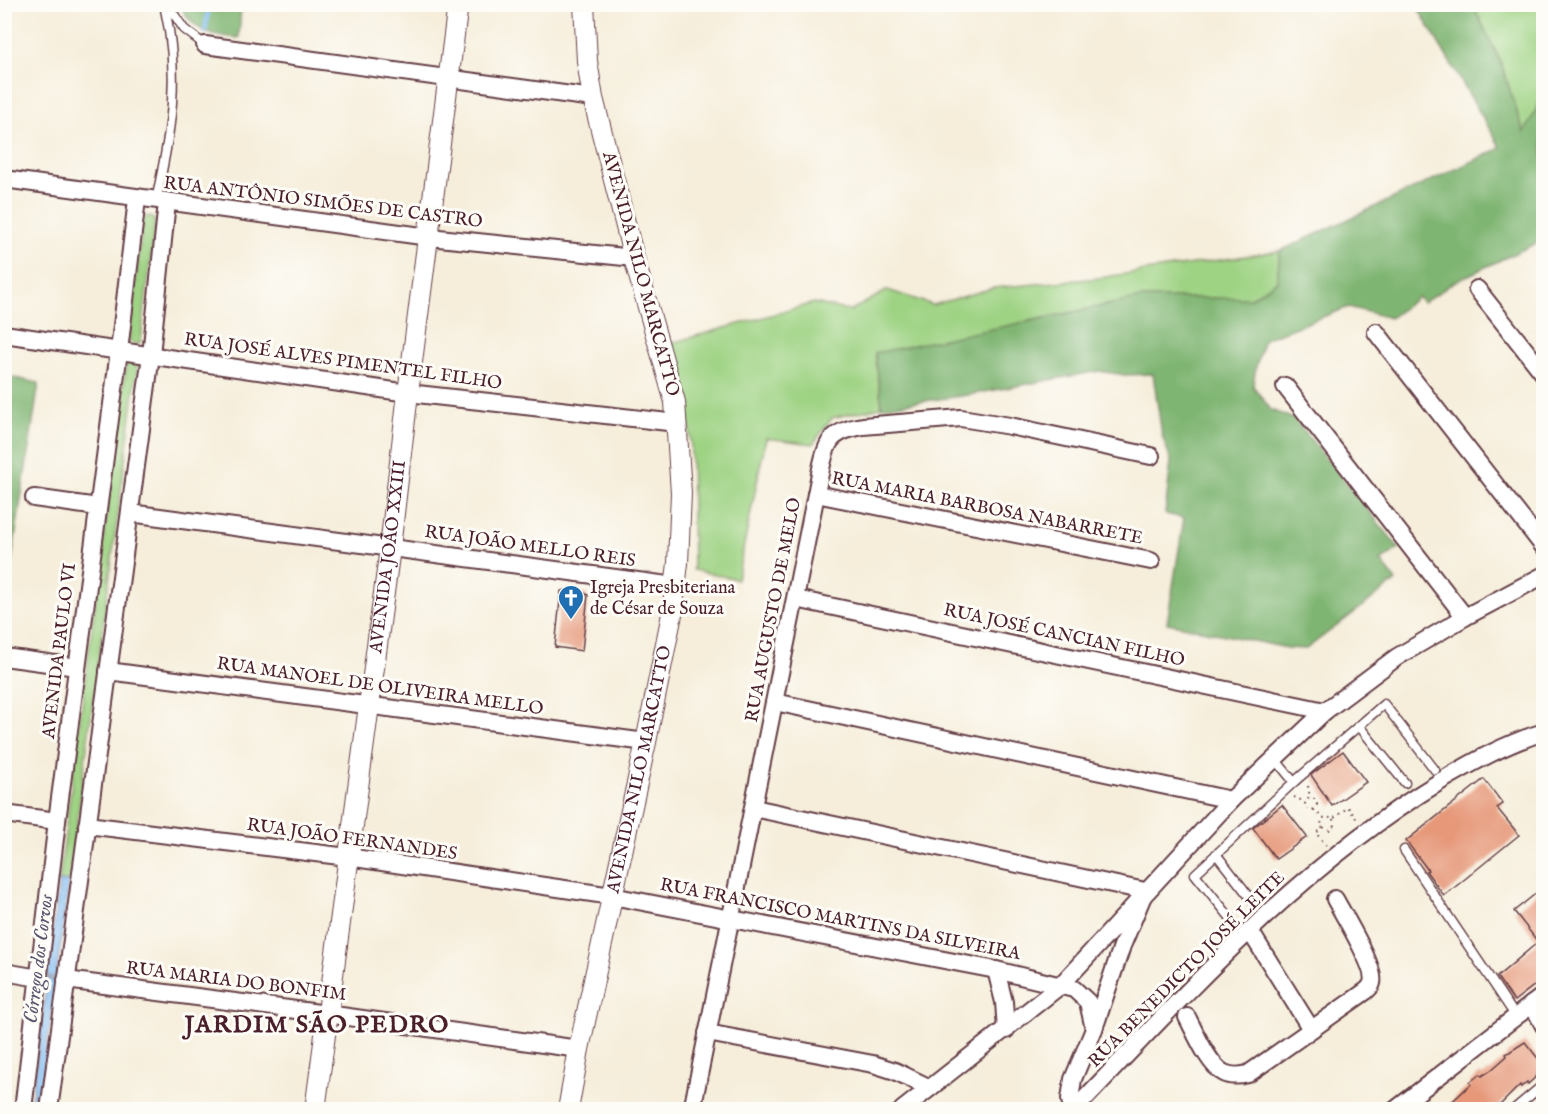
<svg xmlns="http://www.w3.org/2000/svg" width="1548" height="1114" font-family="'IM FELL English',serif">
<rect width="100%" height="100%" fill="#fdfcf7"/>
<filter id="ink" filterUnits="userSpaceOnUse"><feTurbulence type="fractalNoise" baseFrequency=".0167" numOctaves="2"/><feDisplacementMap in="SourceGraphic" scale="12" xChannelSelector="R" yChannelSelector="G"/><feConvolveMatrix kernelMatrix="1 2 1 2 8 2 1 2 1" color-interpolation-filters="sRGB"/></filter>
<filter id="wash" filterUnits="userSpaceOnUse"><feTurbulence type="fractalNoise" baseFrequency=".008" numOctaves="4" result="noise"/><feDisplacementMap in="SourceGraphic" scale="24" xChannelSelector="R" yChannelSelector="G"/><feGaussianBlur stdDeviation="1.35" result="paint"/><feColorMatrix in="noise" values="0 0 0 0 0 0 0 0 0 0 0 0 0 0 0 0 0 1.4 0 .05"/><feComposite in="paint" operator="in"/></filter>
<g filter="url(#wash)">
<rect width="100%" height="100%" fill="#f6eedb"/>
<g fill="#9fd384" stroke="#747958" stroke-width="1.5">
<polygon points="1473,5 1543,5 1543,96 1524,134 1501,63"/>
<polygon points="147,216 153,218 155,221 141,341 138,344 131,343 129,339 143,220"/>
<polygon points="1280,251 1277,281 1251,298 875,353 882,407 832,418 813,444 766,438 737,579 693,570 691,446 686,397 671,343 814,303 850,311 888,290 933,305 993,288 1099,278"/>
<polygon points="127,359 138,360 138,362 69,882 59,881"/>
</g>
<g fill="#7fb572" stroke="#646a4e" stroke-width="1.5">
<path d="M180 5H241L239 38C211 36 193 32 180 5Z"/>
<polygon points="1416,5 1473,5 1501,63 1524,133 1543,96 1543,240 1456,281 1423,303 1418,297 1390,318 1349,307 1264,339 1256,366 1253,386 1271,410 1294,419 1399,548 1381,561 1396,581 1306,649 1287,648 1167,623 1184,518 1165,514 1171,461 1162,435 1153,374 1125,375 1099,371 968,395 882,407 875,353 1141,298 1251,298 1277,281 1280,251 1501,148"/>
<polygon points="5,376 39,383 5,603 4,376"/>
</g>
<g fill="#80bbf2" stroke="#656d8e" stroke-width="1.5">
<polygon points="59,881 69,882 56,978 47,977"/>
<polygon points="47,979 56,980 39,1109 30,1110"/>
</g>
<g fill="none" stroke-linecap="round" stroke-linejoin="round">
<polyline stroke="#80bbf2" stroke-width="4.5" points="205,32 209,4"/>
</g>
<g id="blocks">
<g fill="#e69879">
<polygon points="570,589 579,590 588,595 582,651 555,647 561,591"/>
<polygon points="1343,751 1366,782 1332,806 1311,775"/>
<polygon points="1484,779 1503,804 1497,808 1519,835 1444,896 1426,871 1428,870 1406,841"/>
<polygon points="1282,805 1307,837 1276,859 1253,828"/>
<polygon points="1544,887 1544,978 1514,1001 1497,977 1538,942 1514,911"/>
<polygon points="1525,1042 1544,1066 1537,1074 1538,1075 1528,1084 1527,1082 1521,1087 1520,1085 1495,1110 1443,1110 1471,1084 1470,1082 1480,1074 1482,1076 1490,1071 1507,1056 1506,1054"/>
</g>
</g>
</g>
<g filter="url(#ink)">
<use href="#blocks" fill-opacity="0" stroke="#643e45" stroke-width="1.5"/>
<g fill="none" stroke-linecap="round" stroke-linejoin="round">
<defs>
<g id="service">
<polyline points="167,4 184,29 205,45"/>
<path d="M156 201C171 128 181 78 164 4"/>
<polyline points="1359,726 1405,783"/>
<polyline points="1275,759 1294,782 1384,704 1435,770"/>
<polyline points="1404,850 1516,1017"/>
<polyline points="1216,854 1256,905"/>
<polyline points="1233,921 1195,874 1294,782"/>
<polyline points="1513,1110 1544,1084"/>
</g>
<g id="minor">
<polyline points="205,45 593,98"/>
<polyline points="4,179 429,237 634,258"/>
<polyline points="1477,289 1544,374"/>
<polyline points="1376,332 1544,547"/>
<polyline points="4,334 408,393 677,423"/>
<polyline points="1285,386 1465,617"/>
<polyline points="816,494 1151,561"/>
<polyline points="34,498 98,507"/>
<polyline points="130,513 675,586"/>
<polyline points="796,599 1325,711"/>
<polyline points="4,657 77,667"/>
<polyline points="108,671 646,742"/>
<polyline points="775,702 1231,800"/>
<polyline points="754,808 1145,891 1122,946 1094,1029 1073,1079 1070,1099 1072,1110"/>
<polyline points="4,814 57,821"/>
<polyline points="87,825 348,857 612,896 996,970 1074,989 1088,1002 1094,1029"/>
<polyline points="1250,931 1311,1029"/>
<polyline points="996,970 1004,1002 1006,1030"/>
<polyline points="4,972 39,978"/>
<polyline points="66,980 327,1014 579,1049"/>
<polyline points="1532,1004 1544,1026"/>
<path d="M1187 1017C1195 1032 1209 1066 1224 1073 1232 1077 1240 1076 1248 1074L1366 991C1368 989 1371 987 1372 983 1377 969 1343 914 1335 899"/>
<polyline points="707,1033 873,1064 895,1071 930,1088"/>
<polyline points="23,1110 57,821 119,351 137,199"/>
<polyline points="49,1110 151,355 167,202"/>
<path d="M692 1110 816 494C819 481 823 448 832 439 840 430 853 428 863 426L961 418 1010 426 1151 456"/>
<polyline points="902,1110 1061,985 1231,800 1325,711 1397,657 1465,617 1544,575"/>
<path d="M1074 1110C1187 992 1300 866 1441 781 1473 762 1507 743 1544 732"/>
<polyline points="1395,1110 1544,995"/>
</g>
<g id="tertiary">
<path id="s1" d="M315 1110 390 548 408 393 458 4"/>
<path id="s2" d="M568 1110 579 1049 646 742 672 614 678 563 681 493 675 402 634 258 593 98 587 61 584 4"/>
</g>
</defs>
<use href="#service" stroke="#643e45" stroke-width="11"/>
<use href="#minor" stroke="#643e45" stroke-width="20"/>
<use href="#tertiary" stroke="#643e45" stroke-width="22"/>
<g stroke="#643e45" stroke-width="2" stroke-dasharray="1.5 4.5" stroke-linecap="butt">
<polyline points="1308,786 1310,798"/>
<polyline points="1294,797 1305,802"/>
<circle cx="1311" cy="804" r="6"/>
<polyline points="1314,810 1323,818"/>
<polyline points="1333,819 1334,825 1329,830 1323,827 1321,824 1323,818 1327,817 1333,819 1348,807 1358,821"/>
<polyline points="1323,827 1316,833 1326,845"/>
</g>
<use href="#service" stroke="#fff" stroke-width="8"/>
<use href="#minor" stroke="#fff" stroke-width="16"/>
<use href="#tertiary" stroke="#fff" stroke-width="20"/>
</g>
</g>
<defs>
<symbol id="church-pin" viewBox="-11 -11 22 30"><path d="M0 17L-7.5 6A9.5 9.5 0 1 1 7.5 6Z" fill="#1f6fb2" stroke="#fdfcf7"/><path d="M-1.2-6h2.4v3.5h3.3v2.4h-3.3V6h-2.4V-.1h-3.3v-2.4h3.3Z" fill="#fff"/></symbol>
</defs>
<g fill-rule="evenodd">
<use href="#church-pin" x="556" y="583" width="30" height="40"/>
</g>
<g text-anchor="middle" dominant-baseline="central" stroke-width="6" stroke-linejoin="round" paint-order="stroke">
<g font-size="18" fill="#4a1f2b" stroke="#fdfcf7">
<text transform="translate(323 203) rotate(7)">RUA ANTÔNIO SIMÕES DE CASTRO</text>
<text transform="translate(640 274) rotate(75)">AVENIDA NILO MARCATTO</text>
<text transform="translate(343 362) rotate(8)">RUA JOSÉ ALVES PIMENTEL FILHO</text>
<text transform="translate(987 509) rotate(11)">RUA MARIA BARBOSA NABARRETE</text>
<text transform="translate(530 547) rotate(8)">RUA JOÃO MELLO REIS</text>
<text stroke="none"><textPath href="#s1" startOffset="558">AVENIDA JOÃO XXIII</textPath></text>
<text transform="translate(774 610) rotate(-79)">RUA AUGUSTO DE MELO</text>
<text transform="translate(1064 636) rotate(12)">RUA JOSÉ CANCIAN FILHO</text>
<text transform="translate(60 651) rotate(-83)">AVENIDA PAULO VI</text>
<text transform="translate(380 687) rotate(8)">RUA MANOEL DE OLIVEIRA MELLO</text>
<text stroke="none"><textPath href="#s2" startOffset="348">AVENIDA NILO MARCATTO</textPath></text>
<text transform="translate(352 840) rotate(8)">RUA JOÃO FERNANDES</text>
<text transform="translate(840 920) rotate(11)">RUA FRANCISCO MARTINS DA SILVEIRA</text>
<text transform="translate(1187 970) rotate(-45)">RUA BENEDICTO JOSÉ LEITE</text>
<text transform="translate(236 982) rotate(7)">RUA MARIA DO BONFIM</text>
</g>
<g font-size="18" fill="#4a1f2b" stroke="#fdfcf7" text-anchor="start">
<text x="590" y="588">Igreja Presbiteriana<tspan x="590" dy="21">de César de Souza</tspan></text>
</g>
<g font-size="20" font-style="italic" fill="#5d5671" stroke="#fdfcf7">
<text transform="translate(39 959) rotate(-83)">Córrego dos Corvos</text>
</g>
<g font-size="24" font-weight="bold" letter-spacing="1.5" fill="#4a1f2b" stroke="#fdfcf7">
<text x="317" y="1025">JARDIM SÃO PEDRO</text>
</g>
</g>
<rect width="1548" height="1114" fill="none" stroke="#fdfcf7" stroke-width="24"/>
</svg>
